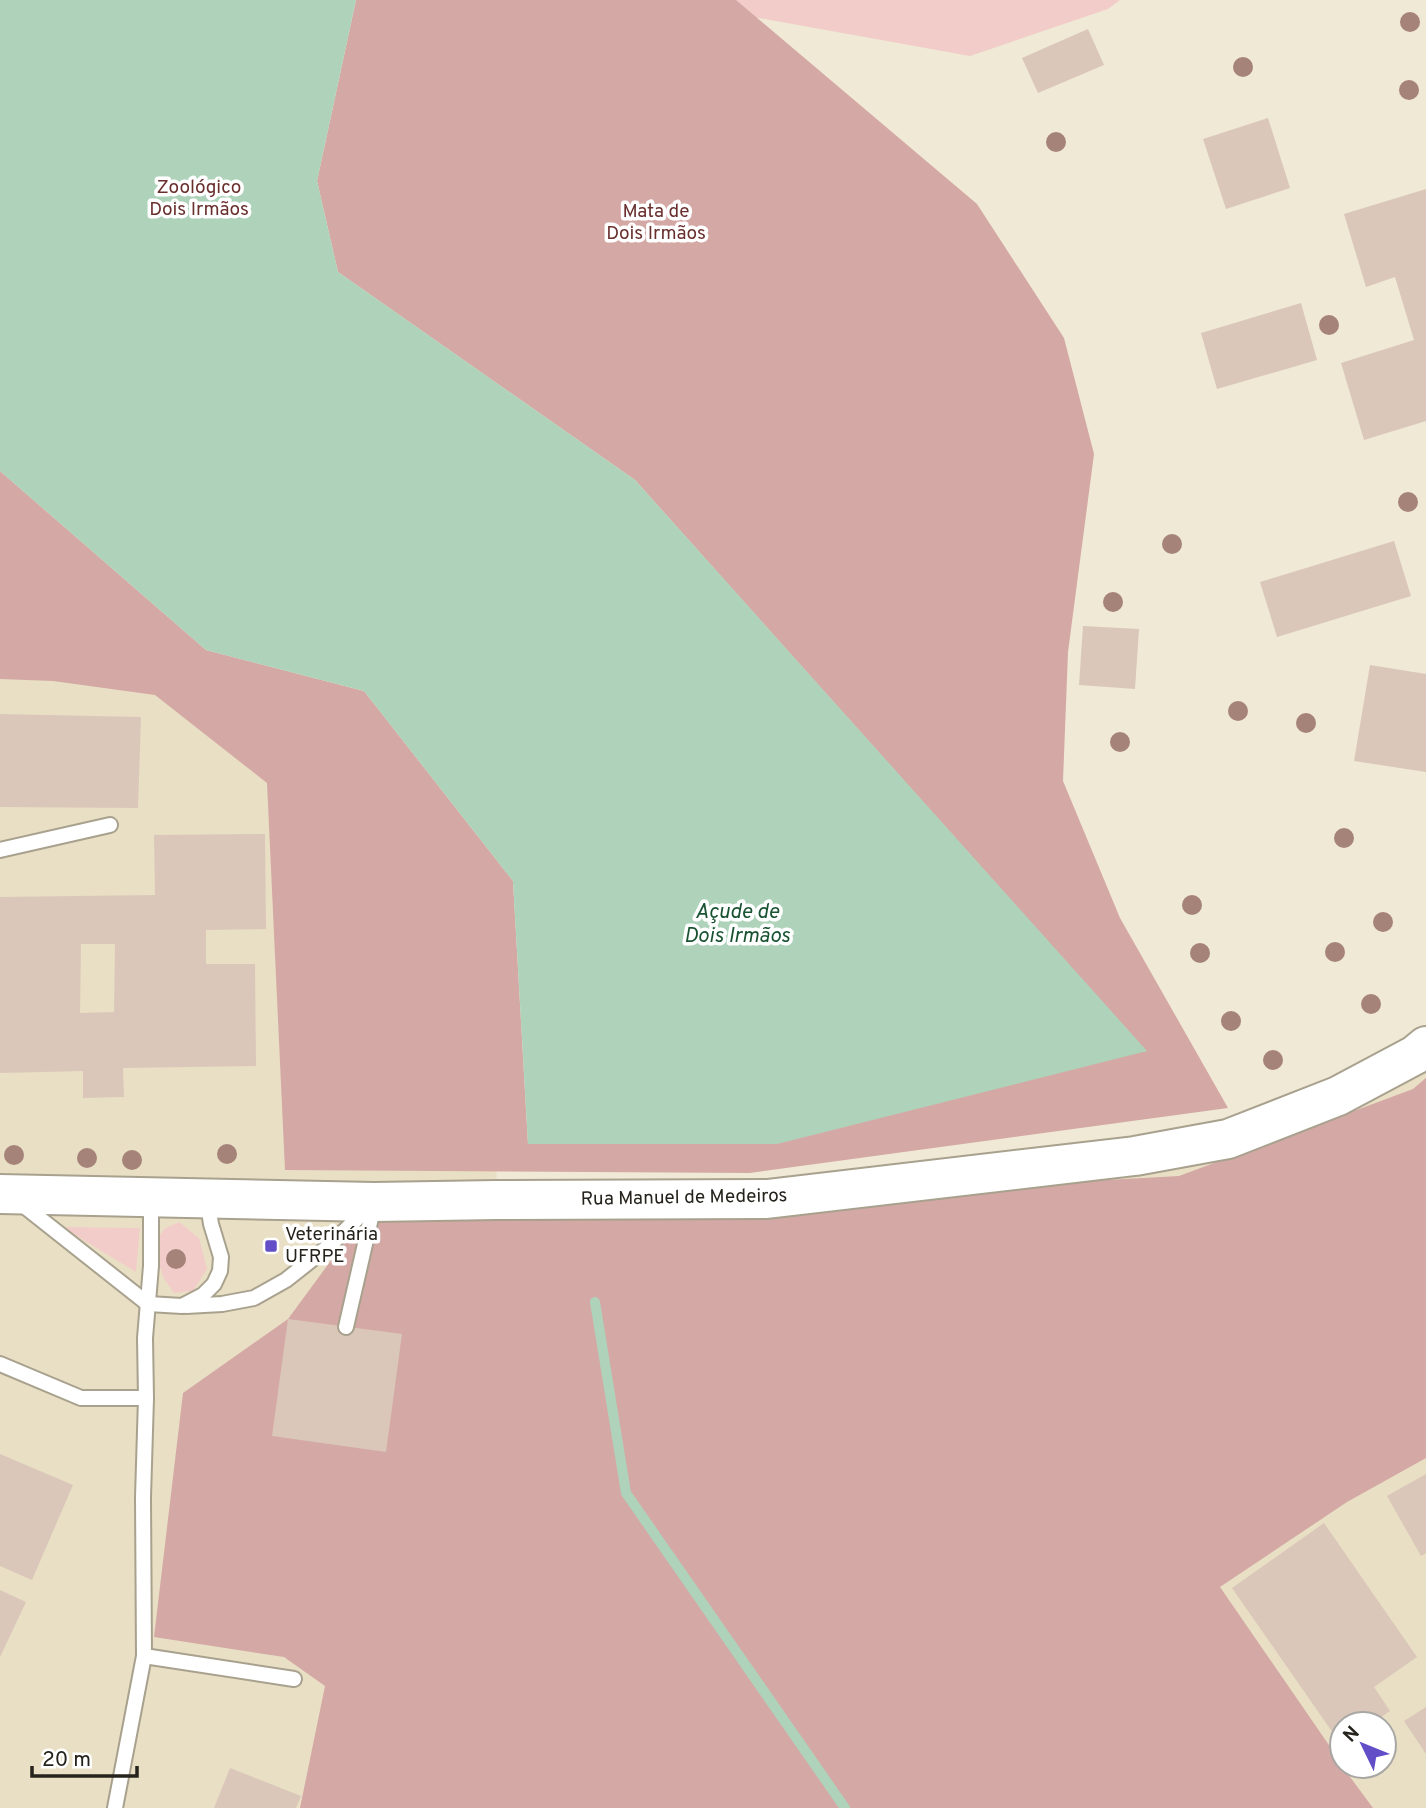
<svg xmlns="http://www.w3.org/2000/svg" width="1426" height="1808" font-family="Overpass,sans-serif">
<rect width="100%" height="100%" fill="#f0e9d5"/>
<path fill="#e9dfc4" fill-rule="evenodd" d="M110 647 505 882 496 1199 1135 1156 1426 1066V1808H0V663ZM1342 1724H1384V1766H1342Z"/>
<g fill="#f2ccc9">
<polygon points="659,0 1120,0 1108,9 970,56"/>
<polygon points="179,1222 199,1238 207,1269 193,1291 174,1293 164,1279 153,1246 164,1229"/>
<polygon points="62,1227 140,1228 136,1272"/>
</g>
<g fill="#d4a8a5">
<polygon points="356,0 736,0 977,204 1064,338 1094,454 1068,652 1063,781 1120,918 1228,1108 750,1173 285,1170 267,783 155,695 53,681 0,679 0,471 206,650 364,691 513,881 528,1144 1146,1051 635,480 338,272 317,181"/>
<polygon points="1426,1078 1426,1458 1347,1502 1220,1587 1342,1764 1342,1766 1373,1808 300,1808 325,1686 284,1657 154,1637 183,1393 288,1319 374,1202 767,1199 1179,1176 1413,1089"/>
</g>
<polygon fill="#afd3ba" points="0,0 356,0 317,181 338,272 635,480 1147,1051 777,1144 528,1144 513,881 364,691 206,650 0,471"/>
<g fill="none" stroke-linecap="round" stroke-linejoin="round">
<polyline stroke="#afd3ba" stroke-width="10" points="595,1302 626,1493 845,1808"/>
</g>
<g fill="#dac7ba" fill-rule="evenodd">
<polygon points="1088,29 1104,65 1038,93 1022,58"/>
<polygon points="1268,118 1290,188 1226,209 1203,139"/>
<polygon points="1426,189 1426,421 1364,440 1341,363 1414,340 1395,277 1366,287 1344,214"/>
<polygon points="1301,303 1317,360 1217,389 1201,333"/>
<polygon points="1394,541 1411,596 1277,637 1260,582"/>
<polygon points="1083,626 1139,629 1135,689 1079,685"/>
<polygon points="1370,665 1426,674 1426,772 1354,761"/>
<polygon points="0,714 141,717 138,808 0,807"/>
<path d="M265 834 266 929 206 930V964H255L256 1066 123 1068 124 1097 83 1098V1071L0 1073V897L155 895 154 835ZM81 944H115L114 1012 80 1013Z"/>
<polygon points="288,1319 402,1334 386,1452 272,1436"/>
<polygon points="0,1454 73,1485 32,1580 0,1566"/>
<polygon points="1426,1474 1426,1553 1421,1556 1387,1496"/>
<polygon points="1324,1523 1417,1657 1374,1687 1390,1711 1371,1724 1342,1724 1342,1746 1232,1588"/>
<polygon points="0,1590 26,1602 0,1657"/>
<polygon points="1426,1707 1426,1754 1404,1721"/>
<polygon points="230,1768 301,1796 296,1808 214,1808"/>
</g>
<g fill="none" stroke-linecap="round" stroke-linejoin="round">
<defs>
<g id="lane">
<polyline points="0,850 110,825"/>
<polyline points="19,1202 148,1304 182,1306 203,1295 214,1284 220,1271 221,1257 211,1224 207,1199"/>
<polyline points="186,1306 222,1304 254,1298 286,1280 329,1246 368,1208"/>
<polyline points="346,1327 374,1205"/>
<polyline points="0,1364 81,1398 146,1398"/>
<polyline points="144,1656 294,1679"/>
<polyline points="115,1808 144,1656 143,1497 146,1398 145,1338 151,1266 151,1199"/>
</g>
<polyline id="secondary" points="0,1194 374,1202 496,1200 767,1199 1135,1156 1228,1139 1338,1096 1415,1055 1426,1046"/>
</defs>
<use href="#lane" stroke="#a8a18e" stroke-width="18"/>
<use href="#secondary" stroke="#a8a18e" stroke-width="42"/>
<use href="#lane" stroke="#fff" stroke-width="14"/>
<use href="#secondary" stroke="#fff" stroke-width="38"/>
</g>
<g fill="#a68379">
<circle cx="1410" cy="22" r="10"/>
<circle cx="1243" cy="67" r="10"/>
<circle cx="1409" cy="90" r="10"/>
<circle cx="1056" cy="142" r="10"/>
<circle cx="1329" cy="325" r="10"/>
<circle cx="1408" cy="502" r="10"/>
<circle cx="1172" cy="544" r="10"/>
<circle cx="1113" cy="602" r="10"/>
<circle cx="1238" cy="711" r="10"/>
<circle cx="1306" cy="723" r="10"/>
<circle cx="1120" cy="742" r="10"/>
<circle cx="1344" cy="838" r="10"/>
<circle cx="1192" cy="905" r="10"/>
<circle cx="1383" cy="922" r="10"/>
<circle cx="1335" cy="952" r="10"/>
<circle cx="1200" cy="953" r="10"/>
<circle cx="1371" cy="1004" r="10"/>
<circle cx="1231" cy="1021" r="10"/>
<circle cx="1273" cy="1060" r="10"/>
<circle cx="227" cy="1154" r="10"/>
<circle cx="14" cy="1155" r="10"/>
<circle cx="87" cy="1158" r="10"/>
<circle cx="132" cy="1160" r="10"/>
<circle cx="176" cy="1259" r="10"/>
</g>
<rect fill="#624ec7" stroke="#fff" stroke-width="2.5" x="264" y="1239" width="14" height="14" rx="3.5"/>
<g text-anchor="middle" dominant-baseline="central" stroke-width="7" stroke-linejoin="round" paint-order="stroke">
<g font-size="19" fill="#69302e" stroke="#fff">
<text x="199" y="188">Zoológico<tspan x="199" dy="22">Dois Irmãos</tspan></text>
<text x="656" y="212">Mata de<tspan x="656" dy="22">Dois Irmãos</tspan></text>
</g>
<g font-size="19" fill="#25231b" stroke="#fff">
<text transform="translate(684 1198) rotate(-1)">Rua Manuel de Medeiros</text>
</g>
<g font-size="19" fill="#25231b" stroke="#fff" text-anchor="start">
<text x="285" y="1235">Veterinária<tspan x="285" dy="22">UFRPE</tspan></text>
</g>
<g font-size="21" font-style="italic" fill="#195332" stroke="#fff">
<text x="737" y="912">Açude de<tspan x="737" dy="24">Dois Irmãos</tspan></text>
</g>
</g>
<g transform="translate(1363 1745) rotate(313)"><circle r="33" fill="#ffffff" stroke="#a8a7a4" stroke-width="2"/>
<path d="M0-5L12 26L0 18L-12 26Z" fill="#624ec7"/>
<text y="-10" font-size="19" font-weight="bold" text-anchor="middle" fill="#25231b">N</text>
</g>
<path d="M32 1766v10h105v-10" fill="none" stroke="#25231b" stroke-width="3.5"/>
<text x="42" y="1766" font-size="21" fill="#25231b" stroke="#ffffff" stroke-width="5" paint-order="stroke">20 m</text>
</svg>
